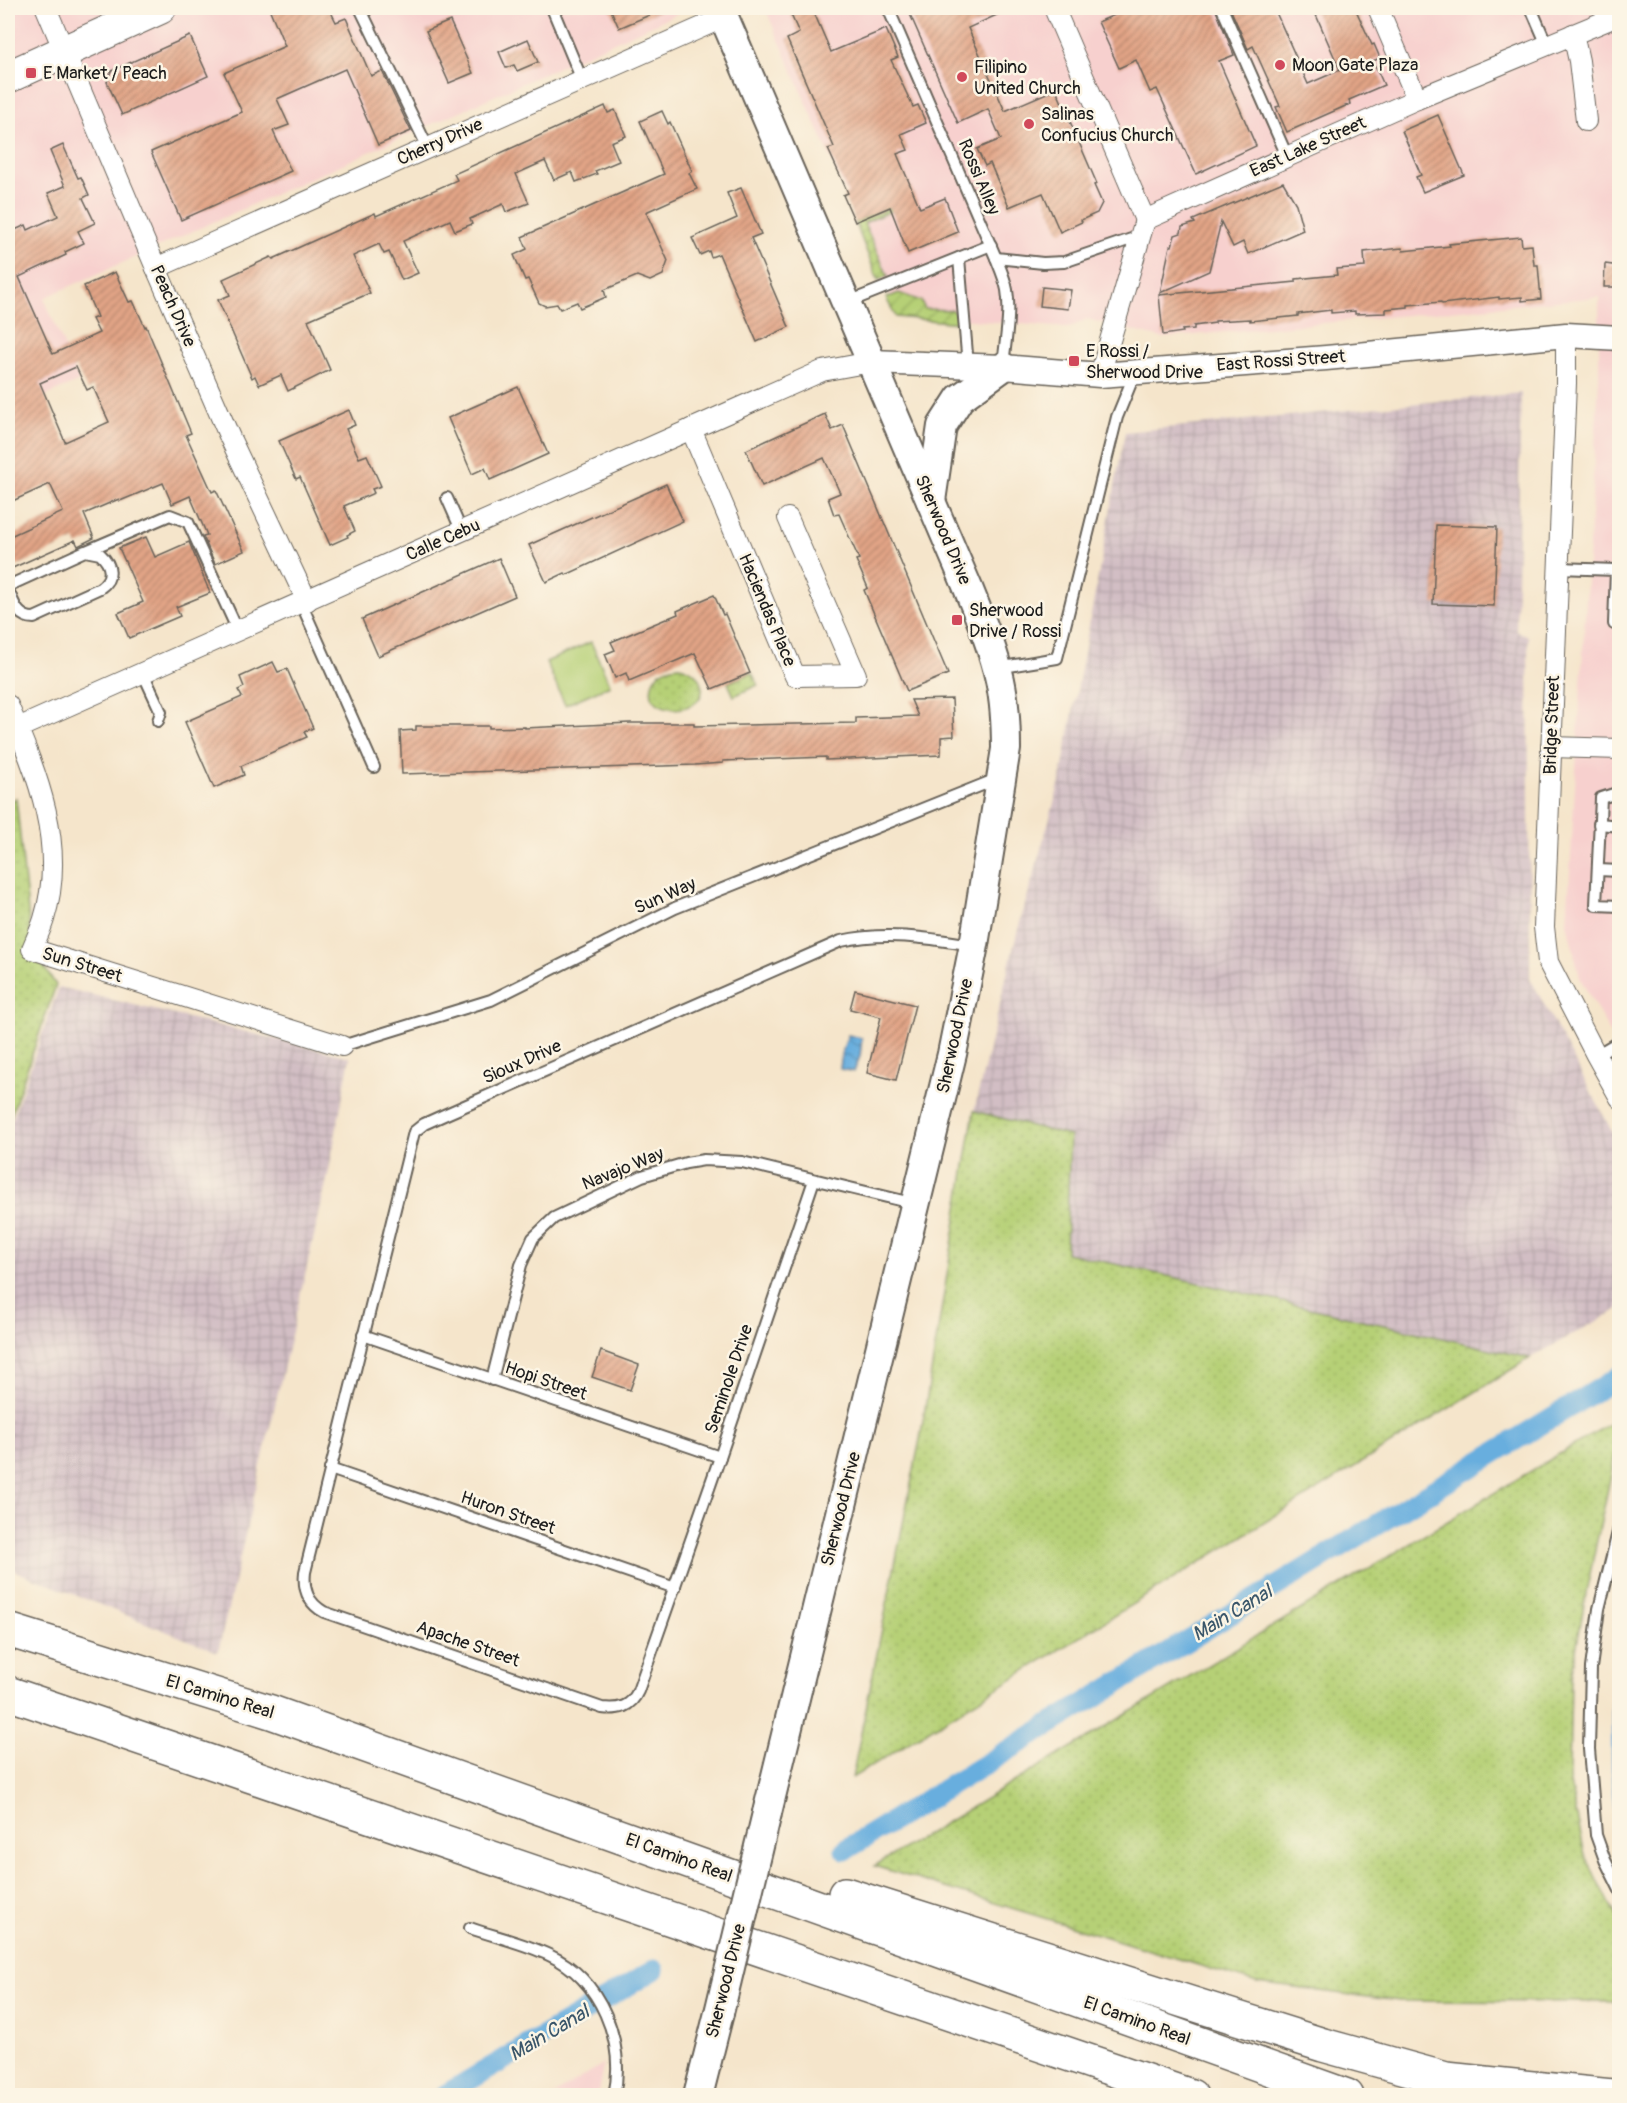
<svg xmlns="http://www.w3.org/2000/svg" width="1627" height="2103" font-family="Pangolin,sans-serif">
<defs>
<pattern id="industrial-grid" width="8" height="8" patternUnits="userSpaceOnUse" patternTransform="scale(1.5)"><rect width="8" height="8" fill="#d2bec4"/><path d="M0 4h8M4 0v8" fill="none" stroke="#b4a3a8"/></pattern>
<pattern id="grass-dots" width="8" height="8" patternUnits="userSpaceOnUse" patternTransform="scale(1.5)"><rect width="8" height="8" fill="#b6d076"/><path d="M2 2h.1M6 6h.1" fill="none" stroke="#9cb266" stroke-width="1.8" stroke-linecap="round"/></pattern>
<pattern id="garden-furrows" width="10" height="10" patternUnits="userSpaceOnUse" patternTransform="scale(1.5)"><rect width="10" height="10" fill="#b6d076"/><path d="M-1 1l2-2M0 10L10 0M9 11l2-2" fill="none" stroke="#9cb266"/></pattern>
<pattern id="water-waves" width="16" height="10" patternUnits="userSpaceOnUse" patternTransform="scale(1.5)"><rect width="16" height="10" fill="#68aede"/><path d="M0 5q4-4 8 0t8 0" fill="none" stroke="#558db3"/></pattern>
<pattern id="building-hatch" width="6" height="6" patternUnits="userSpaceOnUse" patternTransform="scale(1.5)"><rect width="6" height="6" fill="#e2a486"/><path d="M-1 1l2-2M0 6l6-6M5 7l2-2" fill="none" stroke="#b6856d"/></pattern>
</defs>
<rect width="100%" height="100%" fill="#fcf5e5"/>
<filter id="ink" filterUnits="userSpaceOnUse"><feTurbulence type="fractalNoise" baseFrequency=".0167" numOctaves="2"/><feDisplacementMap in="SourceGraphic" scale="12" xChannelSelector="R" yChannelSelector="G"/><feConvolveMatrix kernelMatrix="1 2 1 2 8 2 1 2 1" color-interpolation-filters="sRGB"/></filter>
<filter id="wash" filterUnits="userSpaceOnUse"><feTurbulence type="fractalNoise" baseFrequency=".008" numOctaves="4" result="noise"/><feDisplacementMap in="SourceGraphic" scale="24" xChannelSelector="R" yChannelSelector="G"/><feGaussianBlur stdDeviation="1.35" result="paint"/><feColorMatrix in="noise" values="0 0 0 0 0 0 0 0 0 0 0 0 0 0 0 0 0 1.4 0 .05"/><feComposite in="paint" operator="in"/></filter>
<g filter="url(#wash)">
<rect width="100%" height="100%" fill="#f5e5cb"/>
<g fill="#f7d0ce">
<polygon points="8,8 690,8 44,298 79,381 8,413"/>
<polygon points="765,8 1619,8 1619,1050 1580,978 1567,923 1599,377 1599,297 1162,338 1087,319 1069,328 899,314"/>
<polygon points="603,2064 598,2095 553,2095"/>
</g>
<g fill="url(#industrial-grid)">
<polygon points="1521,393 1516,631 1528,636 1530,978 1619,1144 1619,1309 1530,1358 1066,1253 1069,1136 974,1111 1017,933 1060,782 1125,432"/>
<polygon points="59,987 350,1057 328,1175 218,1652 8,1568 8,1131"/>
</g>
<g fill="url(#grass-dots)" stroke="#697649" stroke-width="1.5">
<path d="M680 666C688 668 695 671 699 679 715 708 664 719 652 697 648 678 661 667 680 666Z"/>
<polygon points="752,673 758,685 734,696 728,683"/>
<polygon points="16,798 32,949 56,985 8,1124 8,804"/>
<polygon points="974,1111 1070,1136 1066,1253 1530,1358 852,1778 920,1439"/>
<polygon points="1619,1418 1619,1436 1587,1588 1571,1678 1569,1778 1585,1855 1609,1904 1619,1919 1619,2002 1399,2001 1257,1983 874,1866"/>
</g>
<g fill="url(#garden-furrows)" stroke="#697649" stroke-width="1.5">
<polygon points="889,208 891,211 864,223 888,276 878,280 855,222"/>
<polygon points="899,293 921,301 925,309 953,310 960,323 896,317 886,298"/>
</g>
<polygon fill="#b6d076" stroke="#697649" stroke-width="1.5" points="591,642 610,685 565,705 546,662"/>
<polygon fill="url(#water-waves)" stroke="#42657d" stroke-width="1.5" points="848,1035 862,1038 860,1056 854,1072 840,1069 842,1052"/>
<g fill="none" stroke-linecap="round" stroke-linejoin="round">
<path stroke="#68aede" stroke-width="6" d="M1620 1648C1613 1678 1614 1706 1614 1737 1614 1767 1613 1796 1620 1825"/>
<g stroke="#68aede" stroke-width="21">
<polyline points="845,1850 1620,1376"/>
<polyline points="443,2096 654,1970"/>
</g>
</g>
<g id="blocks">
<g fill="url(#building-hatch)" fill-rule="evenodd">
<polygon points="269,8 329,8 336,22 346,18 371,76 382,71 411,131 378,145 345,69 277,99 289,125 273,131 291,171 181,220 151,152 242,112 224,73 285,46"/>
<polygon points="610,8 666,8 619,28"/>
<polygon points="788,8 812,8 831,52 886,29 898,57 891,60 913,107 918,105 926,123 901,134 908,150 897,154 920,208 945,198 958,232 908,253 890,207 855,222 843,195 848,193 828,149 834,147 787,39 799,33"/>
<polygon points="918,8 1012,8 968,28 1005,111 1056,89 1097,184 1094,185 1102,203 1097,213 1081,220 1082,222 1060,232 1043,193 1009,207 990,163 985,166 977,149 1001,139 988,109 958,123 909,12"/>
<polygon points="1131,8 1215,8 1234,55 1219,61 1256,146 1196,174 1157,89 1150,92 1136,60 1119,68 1098,22"/>
<polygon points="1230,8 1274,8 1308,84 1340,70 1313,8 1355,8 1372,45 1374,44 1380,58 1373,61 1384,85 1349,100 1350,104 1287,132 1276,107 1280,106 1253,46 1248,49"/>
<polygon points="450,21 473,73 449,83 426,31"/>
<polygon points="190,36 208,76 122,115 107,82 111,71"/>
<polygon points="528,39 538,62 517,71 514,65 506,68 499,52"/>
<polygon points="605,106 608,113 615,110 626,136 611,142 619,161 595,171 597,174 576,182 572,172 554,180 545,161 516,174 529,203 506,212 503,204 470,219 472,224 455,231 450,220 403,241 418,273 402,280 389,252 384,254 379,244 353,256 370,293 308,320 330,370 288,391 281,375 259,385 255,376 252,378 218,300 230,295 223,279 271,257 273,259 375,213 376,216 457,180 454,174"/>
<polygon points="662,111 668,124 670,122 692,171 689,173 697,189 646,212 668,261 663,275 650,281 637,276 604,290 606,297 580,308 577,302 560,309 557,304 545,306 539,303 528,279 525,280 514,255 527,249 522,237 664,174 640,121"/>
<polygon points="1438,115 1464,175 1423,192 1416,177 1421,175 1402,131"/>
<path d="M63 145 78 178 81 177 89 195 83 198 95 223 78 231 84 243 65 252 66 255 19 277 53 354 99 333 92 319 97 317 84 286 115 272 129 302 133 301 145 327 146 326 191 433 186 435 212 492 216 490 244 551 215 564 203 536 207 535 190 496 172 504 163 483 120 501 119 499 84 514 94 538 78 546 75 540 8 570V537L63 512 50 484 8 503V233L26 225 28 230 58 216 48 193 65 186 50 151ZM76 367 87 390 93 387 109 422 65 442 40 383Z"/>
<polygon points="1283,182 1296,204 1303,230 1248,254 1243,242 1233,247 1221,222 1209,271 1160,293 1170,246 1172,246 1175,235 1181,233 1182,227 1195,223 1193,220"/>
<polygon points="741,188 761,234 751,238 789,327 757,342 719,254 711,257 709,251 700,255 692,238 737,218 727,193"/>
<polygon points="1521,237 1522,246 1532,245 1534,265 1538,265 1541,299 1522,301 1522,297 1499,299 1499,297 1442,304 1441,302 1408,305 1408,307 1386,309 1386,313 1355,314 1355,311 1331,313 1331,310 1298,314 1298,316 1250,321 1250,319 1215,321 1215,323 1194,326 1194,329 1182,330 1183,332 1163,335 1159,295 1296,282 1296,279 1337,275 1336,269 1365,267 1364,252 1402,248 1403,251 1450,246 1449,244"/>
<polygon points="1605,264 1620,266 1620,287 1604,287"/>
<polygon points="1042,287 1071,290 1068,309 1040,306"/>
<polygon points="518,387 548,454 490,480 485,468 472,474 448,418"/>
<polygon points="349,410 355,425 346,429 359,458 367,455 381,486 372,489 374,493 344,506 355,531 347,535 348,537 330,545 300,477 296,479 279,441"/>
<polygon points="825,414 832,430 843,425 948,674 907,691 864,590 868,588 856,560 859,559 839,514 834,515 828,498 840,493 824,458 762,486 746,450"/>
<polygon points="666,484 683,521 566,575 565,573 546,582 529,545"/>
<polygon points="1436,525 1497,527 1494,606 1433,604"/>
<polygon points="146,537 155,557 189,542 210,593 176,607 180,616 129,638 118,613 143,602 119,548"/>
<polygon points="499,558 515,596 378,656 362,619"/>
<polygon points="714,595 723,615 725,614 750,673 712,689 695,653 629,681 626,673 615,678 605,654 615,650 611,642 678,614 677,611"/>
<polygon points="273,662 278,672 287,669 313,728 304,732 307,737 241,766 244,775 214,788 185,722 242,697 238,690 244,687 240,677"/>
<polygon points="952,699 954,736 941,737 941,755 826,760 826,757 723,761 723,763 695,765 402,774 400,731 416,730 416,726 489,726 489,728 525,727 525,728 630,723 694,723 694,726 856,723 856,718 918,716 911,700"/>
<polygon points="855,990 915,1005 896,1080 867,1073 881,1017 850,1009"/>
<polygon points="601,1351 639,1365 630,1390 592,1377"/>
</g>
</g>
</g>
<g filter="url(#ink)">
<use href="#blocks" fill-opacity="0" stroke="#686259" stroke-width="1.5"/>
<g fill="none" stroke-linecap="round" stroke-linejoin="round">
<defs>
<g id="service">
<polyline points="360,8 428,148"/>
<polyline points="552,8 582,80"/>
<path d="M888 8 996 258C1000 268 1005 279 1007 290 1011 314 1005 342 1003 367"/>
<polyline points="1222,8 1287,156"/>
<polyline points="1531,8 1547,45"/>
<polyline points="959,258 968,366"/>
<polyline points="996,258 1043,263 1064,262 1140,236"/>
<polyline points="846,303 991,245"/>
<polyline points="447,498 462,532"/>
<polyline points="86,551 170,515 188,522 238,631"/>
<polyline points="1558,568 1616,570 1614,624"/>
<path d="M8 586 85 551 100 554C112 565 114 578 100 588L34 618C17 618 14 603 8 590"/>
<polyline points="301,603 374,767"/>
<polyline points="997,668 1057,658 1117,417 1135,373"/>
<polyline points="143,673 161,712 158,721"/>
<polyline points="1620,792 1601,798 1596,905 1620,906"/>
<polyline points="1599,824 1620,826"/>
<polyline points="1598,870 1620,871"/>
<polyline points="342,1046 491,1000 675,908 997,779"/>
<polyline points="1596,1055 1620,1041"/>
<path d="M814 1180 720 1457 638 1691C631 1707 619 1710 602 1708L324 1612C308 1603 303 1590 305 1572L414 1132 424 1124 444 1115 841 941C886 931 928 938 973 945"/>
<polyline points="363,1335 720,1457"/>
<polyline points="492,1380 521,1265 533,1238 554,1218 642,1176 686,1163 704,1160 742,1162 916,1204"/>
<polyline points="330,1469 675,1588"/>
<polyline points="1620,1524 1599,1609 1591,1668 1589,1749 1596,1835 1605,1860 1620,1890"/>
<path d="M470 1928C496 1937 524 1943 549 1955 601 1979 626 2042 614 2096"/>
</g>
<g id="minor">
<polyline points="46,8 156,268 231,440 307,601"/>
<polyline points="1054,8 1145,220"/>
<polyline points="1378,8 1417,99"/>
<polyline points="1573,34 1579,61 1586,121"/>
<polyline points="156,268 725,17"/>
<polyline points="1566,335 1566,383 1544,927 1548,962 1596,1055 1620,1098"/>
<polyline points="1100,375 1145,220 1417,99 1620,15"/>
<polyline points="691,429 795,676 856,675 788,518"/>
<path d="M8 705C37 774 67 844 44 919 41 929 36 939 32 949L342 1046"/>
<polyline points="18,728 822,371 871,362"/>
<polyline points="1551,747 1620,749"/>
</g>
<polyline id="tertiary" points="871,362 1003,367 1100,375 1326,358 1566,335 1620,338"/>
<g id="secondary">
<path d="M720 8 968 588C980 618 993 648 1000 680 1005 703 1006 726 1006 749L974 945 952 1054 767 1813"/>
<polyline points="931,501 942,426 960,398 1003,367"/>
<polyline points="698,2096 719,2013"/>
</g>
<polyline id="primary" points="8,77 160,8"/>
<g id="motorway">
<polyline points="8,1630 271,1712 1347,2096"/>
<polyline points="8,1693 1191,2096"/>
<polyline points="845,1894 1323,2045 1446,2079 1612,2096"/>
</g>
</defs>
<use href="#service" stroke="#686259" stroke-width="14"/>
<use href="#minor" stroke="#686259" stroke-width="22"/>
<use href="#tertiary" stroke="#686259" stroke-width="27"/>
<use href="#secondary" stroke="#686259" stroke-width="32"/>
<use href="#primary" stroke="#686259" stroke-width="34"/>
<use href="#motorway" stroke="#686259" stroke-width="36"/>
<use href="#service" stroke="#fff" stroke-width="10"/>
<use href="#minor" stroke="#fff" stroke-width="20"/>
<use href="#tertiary" stroke="#fff" stroke-width="24"/>
<use href="#secondary" stroke="#fff" stroke-width="28"/>
<use href="#primary" stroke="#fff" stroke-width="32"/>
<use href="#motorway" stroke="#fff" stroke-width="33"/>
<defs>
<polyline id="secondary-bridge" points="719,2013 767,1813"/>
</defs>
<use href="#secondary-bridge" stroke="#686259" stroke-width="32" stroke-linecap="butt"/>
<use href="#secondary-bridge" stroke="#fff" stroke-width="28"/>
</g>
</g>
<g fill="#d1495b" stroke="#fcf5e5" stroke-width="2">
<circle cx="1280" cy="65" r="6"/>
<rect x="25" y="67" width="12" height="12" rx="3"/>
<circle cx="962" cy="77" r="6"/>
<circle cx="1029" cy="124" r="6"/>
<rect x="1068" y="355" width="12" height="12" rx="3"/>
<rect x="951" y="614" width="12" height="12" rx="3"/>
</g>
<g text-anchor="middle" dominant-baseline="central" stroke-width="5" stroke-linejoin="round" paint-order="stroke">
<g font-size="18" fill="#1c1c1c" stroke="#fcf5e5" text-anchor="start">
<text x="1292" y="65">Moon Gate Plaza</text>
<text x="974" y="67">Filipino<tspan x="974" dy="21">United Church</tspan></text>
<text x="43" y="73">E Market / Peach</text>
<text x="1041" y="114">Salinas<tspan x="1041" dy="21">Confucius Church</tspan></text>
<text x="1086" y="351">E Rossi /<tspan x="1086" dy="21">Sherwood Drive</tspan></text>
<text x="969" y="610">Sherwood<tspan x="969" dy="21">Drive / Rossi</tspan></text>
</g>
<g font-size="18" fill="#1c1c1c" stroke="#fcf5e5">
<text transform="translate(440 142) rotate(-24)">Cherry Drive</text>
<text transform="translate(1308 147) rotate(-24)">East Lake Street</text>
<text transform="translate(979 177) rotate(67)">Rossi Alley</text>
<text transform="translate(173 306) rotate(66)">Peach Drive</text>
<text transform="translate(1281 361) rotate(-4)">East Rossi Street</text>
<text transform="translate(943 530) rotate(67)">Sherwood Drive</text>
<text transform="translate(443 540) rotate(-24)">Calle Cebu</text>
<text transform="translate(767 610) rotate(67)">Haciendas Place</text>
<text transform="translate(1552 725) rotate(-88)">Bridge Street</text>
<text transform="translate(665 896) rotate(-24)">Sun Way</text>
<text transform="translate(82 965) rotate(17)">Sun Street</text>
<text transform="translate(955 1036) rotate(-78)">Sherwood Drive</text>
<text transform="translate(522 1062) rotate(-24)">Sioux Drive</text>
<text transform="translate(623 1169) rotate(-22)">Navajo Way</text>
<text transform="translate(729 1379) rotate(-71)">Seminole Drive</text>
<text transform="translate(546 1381) rotate(19)">Hopi Street</text>
<text transform="translate(841 1509) rotate(-76)">Sherwood Drive</text>
<text transform="translate(508 1513) rotate(19)">Huron Street</text>
<text transform="translate(468 1644) rotate(19)">Apache Street</text>
<text transform="translate(220 1697) rotate(17)">El Camino Real</text>
<text transform="translate(679 1858) rotate(20)">El Camino Real</text>
<text transform="translate(726 1981) rotate(-76)">Sherwood Drive</text>
<text transform="translate(1137 2021) rotate(20)">El Camino Real</text>
</g>
<g font-size="20" font-style="italic" fill="#3a566a" stroke="#fcf5e5">
<text transform="translate(1232 1613) rotate(-31)">Main Canal</text>
<text transform="translate(549 2033) rotate(-31)">Main Canal</text>
</g>
</g>
<rect width="1627" height="2103" fill="none" stroke="#fcf5e5" stroke-width="30"/>
</svg>
